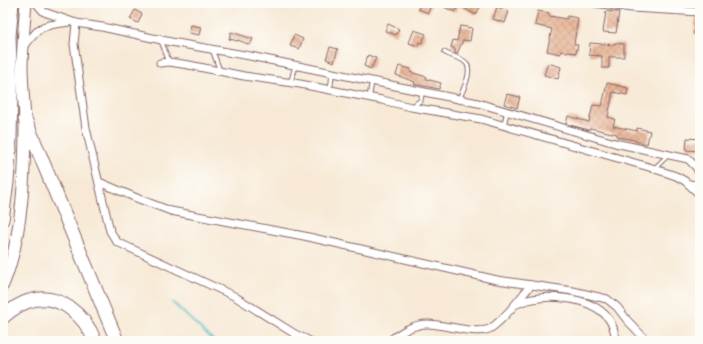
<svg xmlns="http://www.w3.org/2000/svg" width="703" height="344" font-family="'Balsamiq Sans',sans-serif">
<defs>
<pattern id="building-cross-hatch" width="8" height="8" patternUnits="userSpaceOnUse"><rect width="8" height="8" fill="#e7ae8d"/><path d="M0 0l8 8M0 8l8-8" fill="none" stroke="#bd8d73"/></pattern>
</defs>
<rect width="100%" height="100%" fill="#fdfcf7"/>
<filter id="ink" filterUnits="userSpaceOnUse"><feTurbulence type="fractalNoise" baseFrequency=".025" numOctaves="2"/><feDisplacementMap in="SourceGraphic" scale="8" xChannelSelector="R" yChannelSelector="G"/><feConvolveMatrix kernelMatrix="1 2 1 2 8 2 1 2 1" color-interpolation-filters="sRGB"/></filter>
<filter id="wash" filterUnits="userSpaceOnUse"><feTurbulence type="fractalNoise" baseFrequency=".012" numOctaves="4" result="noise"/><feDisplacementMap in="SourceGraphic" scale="16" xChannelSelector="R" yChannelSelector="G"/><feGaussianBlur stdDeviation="0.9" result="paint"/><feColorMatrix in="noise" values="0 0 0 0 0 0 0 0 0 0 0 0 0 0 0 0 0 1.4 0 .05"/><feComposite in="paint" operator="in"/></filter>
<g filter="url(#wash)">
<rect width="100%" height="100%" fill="#f7e9d5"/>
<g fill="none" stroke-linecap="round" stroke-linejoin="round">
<polyline stroke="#4db9c9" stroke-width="2" points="172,302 214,341"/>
</g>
<g id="blocks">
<g fill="url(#building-cross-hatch)">
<polygon points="421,3 432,3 428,13 418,9"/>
<polygon points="435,3 482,3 476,15 458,5 455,12"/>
<polygon points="497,7 509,11 505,23 493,19"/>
<polygon points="135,10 142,14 138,23 130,19"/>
<polygon points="538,11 549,13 549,16 567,19 567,16 578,18 574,44 578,45 576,53 561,51 560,54 547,51 552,29 535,25"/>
<polygon points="606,11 619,12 616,33 603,32"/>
<polygon points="696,17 700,17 700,34 694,34"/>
<polygon points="388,24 399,29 396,35 385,31"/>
<polygon points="191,25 201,27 199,35 189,33"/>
<polygon points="460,26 472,28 470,41 463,40 457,54 455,53 455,49 451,47 453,40 457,41"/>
<polygon points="414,30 426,34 422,43 419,42 418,46 409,43"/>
<polygon points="231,32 253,39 250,45 238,40 238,41 229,39"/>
<polygon points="294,35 303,39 299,49 290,46"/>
<polygon points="590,43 614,45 614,43 624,44 624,57 609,57 609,68 602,68 602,56 589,55"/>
<polygon points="330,47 338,49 334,62 326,59"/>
<polygon points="368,55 376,58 371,69 364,66"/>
<polygon points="548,63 561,67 558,79 544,75"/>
<polygon points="399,66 411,69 410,72 427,77 426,79 441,83 439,89 414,84 415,82 396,75"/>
<polygon points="607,83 628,88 627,95 613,92 608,117 615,119 613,126 637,131 637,128 650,131 647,144 635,141 635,140 617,137 617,134 590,128 589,130 566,124 568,116 589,122 593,105 602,106"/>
<polygon points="507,94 520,97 517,108 504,104"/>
<polygon points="687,138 700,139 700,151 686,150"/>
</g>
</g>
</g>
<g filter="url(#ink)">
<use href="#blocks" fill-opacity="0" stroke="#876666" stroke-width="1"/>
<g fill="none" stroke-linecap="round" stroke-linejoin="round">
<defs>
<g id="service">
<polyline points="159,40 162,43 169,62"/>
<polyline points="212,49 220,71"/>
<path d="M444 52C450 56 458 57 464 61 475 68 463 90 459 99"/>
<polyline points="289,82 292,78 295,66 294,66"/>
<polyline points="328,89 331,84 332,74"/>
<polyline points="369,98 372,81"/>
<polyline points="413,106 421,100 422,92"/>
<polyline points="504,125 507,111"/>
<polyline points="655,168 668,155"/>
<polyline points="688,182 694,183 700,181"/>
</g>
<g id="minor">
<polyline points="36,3 44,12 76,23 102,27 171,42 250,56 478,103 615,143 688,159 696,167 700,175"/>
<polyline points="594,3 632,8 700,12"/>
<polyline points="76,23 74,44 86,128 110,231 117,242 234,296 295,334 310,341"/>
<path d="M24 47C41 24 41 26 69 22"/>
<polyline points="160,63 169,62 189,65 244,76 300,84 382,100 411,107 481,119 649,167 676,176 685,181 700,195"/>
<polyline points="99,182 139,199 171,211 304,236 497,280 573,291 607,299 617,307 627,320 647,341"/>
<path d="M517 304C541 292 591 296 608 318 614 325 614 333 617 341"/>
<path d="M389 341C401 332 413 324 428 324 444 324 478 336 491 328 505 319 520 298 531 285"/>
</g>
<g id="primary">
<polyline points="3,220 8,182 11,138 12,93 10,36 13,3"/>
<path d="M3 285C23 237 25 171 25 119 24 101 22 83 22 64 23 44 24 23 26 3"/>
</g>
<g id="motorway">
<polyline points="25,119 117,341"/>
<polyline points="3,123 9,138 10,150"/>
<path d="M3 317C11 310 19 304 29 301 59 291 85 316 95 341"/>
</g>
</defs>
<use href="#service" stroke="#876666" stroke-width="5.5"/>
<use href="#minor" stroke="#876666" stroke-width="9"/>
<use href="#primary" stroke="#876666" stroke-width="13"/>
<use href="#motorway" stroke="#876666" stroke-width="15"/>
<use href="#service" stroke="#fff" stroke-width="3.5"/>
<use href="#minor" stroke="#fff" stroke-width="7"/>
<use href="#primary" stroke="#fff" stroke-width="11"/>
<use href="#motorway" stroke="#fff" stroke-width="13"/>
</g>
</g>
<rect width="703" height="344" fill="none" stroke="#fdfcf7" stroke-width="16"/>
</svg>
